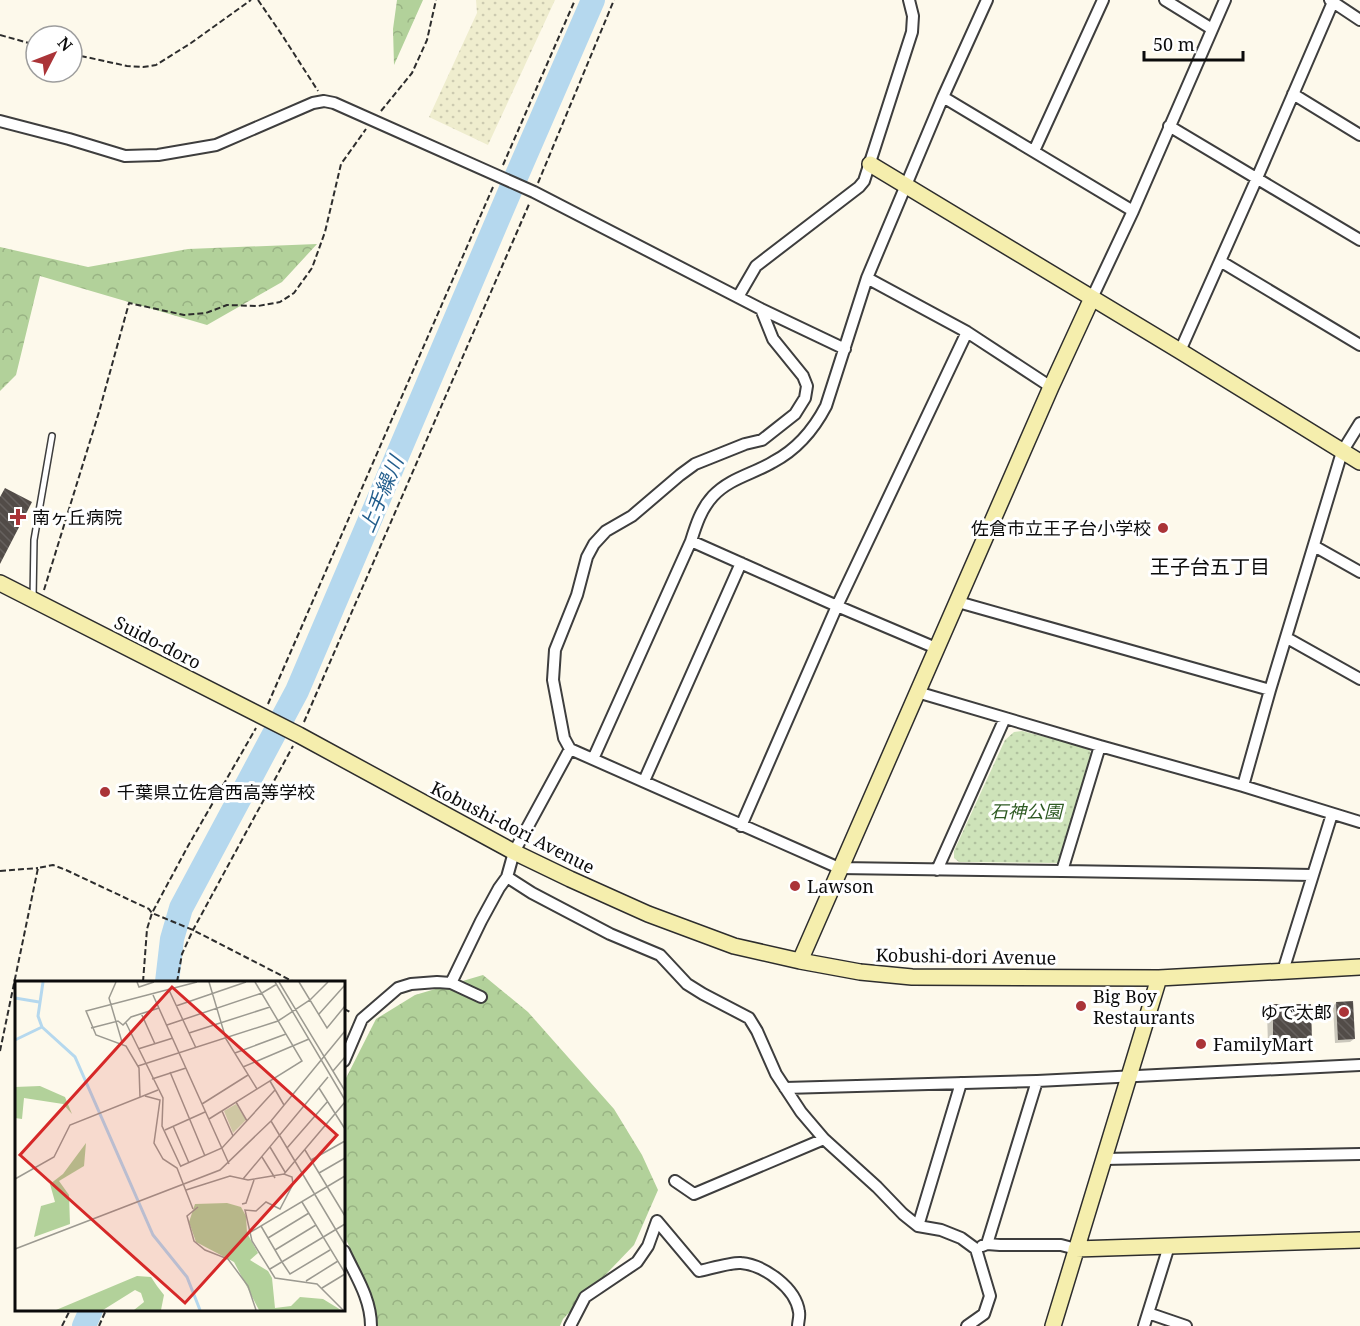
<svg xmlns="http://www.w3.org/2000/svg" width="1360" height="1326" font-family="'Noto Serif','Noto Sans JP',serif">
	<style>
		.farmland { fill: url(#farmland-dots) }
		.forest { fill: url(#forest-crowns) }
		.park { fill: url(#park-dots) }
		.shadow { fill: #0003 }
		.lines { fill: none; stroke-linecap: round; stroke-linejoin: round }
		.river { stroke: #b5d8ee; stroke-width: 24 }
		.building { fill: url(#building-back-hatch) }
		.lane-casing { stroke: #3e3e3e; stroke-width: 8 }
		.street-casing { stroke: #3e3e3e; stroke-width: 14 }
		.secondary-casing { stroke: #2d2d2d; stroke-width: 18 }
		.path { stroke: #2d2d2d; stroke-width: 2; stroke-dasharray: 6 3; stroke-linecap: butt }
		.lane { stroke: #fff; stroke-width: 5 }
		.street { stroke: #fff; stroke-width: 10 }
		.secondary { stroke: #f5eead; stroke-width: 15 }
		.poi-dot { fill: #aa3438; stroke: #fff; stroke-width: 2 }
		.labels { text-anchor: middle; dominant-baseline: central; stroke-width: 6; stroke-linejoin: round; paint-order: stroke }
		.poi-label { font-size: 18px; fill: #0b0b0b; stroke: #fff; text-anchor: start }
		.street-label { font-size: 18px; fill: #0b0b0b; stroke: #fff }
		.park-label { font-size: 18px; font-style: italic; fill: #2e5a23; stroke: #fff }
		.water-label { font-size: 20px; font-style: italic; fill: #235e8d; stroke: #fff }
		.neighbourhood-label { font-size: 20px; fill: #0b0b0b; stroke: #fff }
		.inset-river { fill: none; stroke: #b5d8ee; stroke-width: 3 }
		.inset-road { fill: none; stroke: #9c9a91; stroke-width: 1.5 }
		.view { fill: #d62828; fill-opacity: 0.15; stroke: #d62828; stroke-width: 3 }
		.inset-edge { fill: none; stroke: #0b0b0b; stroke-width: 3 }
	</style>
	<defs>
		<pattern id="farmland-dots" width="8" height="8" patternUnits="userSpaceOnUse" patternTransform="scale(1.5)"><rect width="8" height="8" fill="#efedce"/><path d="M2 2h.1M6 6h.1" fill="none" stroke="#cccab0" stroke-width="1.8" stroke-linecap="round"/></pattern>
		<pattern id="forest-crowns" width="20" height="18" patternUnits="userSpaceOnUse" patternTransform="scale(1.5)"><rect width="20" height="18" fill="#b2d19a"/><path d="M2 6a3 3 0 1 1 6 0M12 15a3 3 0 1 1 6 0" fill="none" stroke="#98b283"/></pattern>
		<pattern id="park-dots" width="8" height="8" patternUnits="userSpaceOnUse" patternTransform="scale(1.5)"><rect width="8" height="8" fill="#cee3b9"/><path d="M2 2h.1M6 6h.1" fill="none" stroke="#b0c19e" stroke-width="1.8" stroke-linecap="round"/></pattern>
		<pattern id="building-back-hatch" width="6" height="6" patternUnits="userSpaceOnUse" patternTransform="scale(1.5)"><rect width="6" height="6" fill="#524c48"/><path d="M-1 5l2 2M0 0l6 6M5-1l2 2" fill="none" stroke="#66615e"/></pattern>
	</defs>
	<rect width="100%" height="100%" fill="#fdf9eb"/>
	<path class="farmland" d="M476 0H555L488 145 429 117 477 13Z"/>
	<path class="forest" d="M397 0H423L394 65 393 29Z
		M317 244 282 282 207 325 40 276 16 375 0 391V247L88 267 188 249Z
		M483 975 528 1012 614 1109 642 1155 658 1190 634 1245 563 1319 560 1326H375L371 1294 344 1235V1082L376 1019 415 995Z"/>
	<path class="park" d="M1022 731 1088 748 1092 755 1063 860 1059 863 959 862 954 858V851L1005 740 1014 732Z"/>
	<path class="shadow" d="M1336 1003 1354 1039 1350 1042 1335 1043 1333 1006Z
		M1273 1006 1310 1041 1304 1046H1268L1267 1011Z"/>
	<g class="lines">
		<path class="river" d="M167 982 172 939 181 908 297 691 510 191 593 0
			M84 1326 91 1310"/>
	</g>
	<path class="building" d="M5 488 32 502 0 564V497Z
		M1353 1001 1355 1039 1338 1040 1336 1002Z
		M1273 1004H1311L1312 1041H1273Z"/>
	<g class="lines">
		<g class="lane-casing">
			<path id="lane" d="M33 599 34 540 52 436"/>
		</g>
		<g class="street-casing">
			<path id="street" d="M1165 0 1212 29
				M1330 0 1360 20
				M1293 94 1360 135
				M943 97 1133 211
				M0 121 69 139 125 156 158 155 216 145 313 103 324 101 334 103 534 192 761 309 845 349
				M1169 126 1360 240
				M1034 151 1103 0
				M1220 261 1360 345
				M867 278 967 332 1051 387
				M738 297 756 266 859 187 864 181 912 32 913 16 909 0
				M1092 298 1133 211 1225 0
				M1180 351 1257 178 1333 2
				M691 541 837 606 936 648
				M1314 546 1360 572
				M958 602 1270 690
				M1287 638 1360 679
				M917 692 1100 746 1243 786 1360 822
				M570 749 839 868 1062 871 1312 875
				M593 759 691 541C696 525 701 509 713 496 730 478 753 474 773 462 796 450 814 429 826 406L867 278 943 97 987 0
				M644 781 741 563
				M1243 786 1270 690 1342 452 1360 423
				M741 826 837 606 967 332
				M937 870 1005 718
				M1062 871 1100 746
				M507 877 532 893 610 934 660 955 687 984 703 994 749 1018 757 1031 776 1074 801 1112 824 1139 877 1187 903 1214 918 1226 941 1230 961 1238 976 1249 990 1296 984 1314 967 1326
				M1283 971 1332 814
				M451 983 481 921 499 888 507 877 514 852 570 749 564 738 553 680 555 650 577 595 587 557 594 544 606 531 632 516 680 475 695 464 745 444 762 440 795 414 805 398 807 386 803 376 773 339 761 309
				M344 1061 362 1019 398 988 411 984 437 982 451 983 481 997
				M785 1088 1037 1081 1360 1065
				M1104 1159 1360 1154
				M675 1181 694 1194 824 1139
				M657 1221 699 1271C709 1269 732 1262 741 1263 764 1265 796 1288 799 1312 800 1316 798 1322 798 1326
				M918 1226 961 1083
				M987 1244 1037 1081
				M982 1246 987 1244 1000 1245H1061L1076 1249
				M344 1251C355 1275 371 1298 371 1326
				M1148 1313 1186 1326
				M570 1326 585 1297 637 1262 648 1246 657 1221
				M1144 1326 1169 1246"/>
		</g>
		<g class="secondary-casing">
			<path id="secondary" d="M870 164 1180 351 1360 462
				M0 583 299 735 514 852 570 879 648 914 734 946 800 961 860 972 912 977 1159 978 1360 967
				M800 961 1051 387 1092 298
				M1076 1249 1360 1240
				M1053 1326 1159 978"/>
		</g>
		<path class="path" d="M258 0 282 35 318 91
			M0 35 36 45
			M72 54 127 66 143 67 156 65 191 43 251 0
			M381 111 412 73 427 40 436 0
			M503 165 575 0
			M538 183 614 0
			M44 590 99 412 129 303 184 315 206 313 227 305 258 306 280 302 294 293 312 268 325 232 341 164 366 129
			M268 704 493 187
			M304 722 530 202
			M0 871 38 868
			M143 982 147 929 152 913 188 846 256 728
			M177 982 182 954 193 930 293 746
			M344 1009 352 1013
			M0 1051 38 868 53 865 66 870 149 909 152 913 193 930 294 982
			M62 1326 70 1310
			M99 1326 106 1310"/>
		<use href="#lane" class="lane"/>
		<use href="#street" class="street"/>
		<use href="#secondary" class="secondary"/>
	</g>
	<g class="poi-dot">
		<path d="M15 508h6v6h6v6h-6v6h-6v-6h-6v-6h6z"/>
		<circle cx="1163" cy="528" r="6"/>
		<circle cx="105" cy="792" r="6"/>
		<circle cx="795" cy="886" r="6"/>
		<circle cx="1081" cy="1006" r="6"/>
		<circle cx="1344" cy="1012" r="6"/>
		<circle cx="1201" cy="1044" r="6"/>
	</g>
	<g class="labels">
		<g class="poi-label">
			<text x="32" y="517">南ヶ丘病院</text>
			<text x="1151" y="528" text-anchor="end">佐倉市立王子台小学校</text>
			<text x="117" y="792">千葉県立佐倉西高等学校</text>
			<text x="807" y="886">Lawson</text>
			<text x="1093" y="996">Big Boy<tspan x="1093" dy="21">Restaurants</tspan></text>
			<text x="1332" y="1012" text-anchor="end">ゆで太郎</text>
			<text x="1213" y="1044">FamilyMart</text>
		</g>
		<g class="street-label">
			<text transform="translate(158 642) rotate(27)">Suido-doro</text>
			<text transform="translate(513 827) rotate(27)">Kobushi-dori Avenue</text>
			<text transform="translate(966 956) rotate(1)">Kobushi-dori Avenue</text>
		</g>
		<g class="park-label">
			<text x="1026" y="811">石神公園</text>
		</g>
		<g class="water-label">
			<text transform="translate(381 494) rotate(-67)">上手繰川</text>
		</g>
		<g class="neighbourhood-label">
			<text x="1210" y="566">王子台五丁目</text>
		</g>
	</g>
	<g transform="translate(15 981)">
		<rect width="330" height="330" fill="#fdf9eb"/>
		<path d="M25 105 50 116 57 133 48 123 9 117 7 138 0 137V106ZM71 162 69 185 44 200 54 214 55 243 19 256 26 225 40 221 35 203 48 193ZM212 222 226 226 231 235 232 252 243 272 235 279 253 290 257 297 260 327 276 325 285 316 308 318 326 329H244L219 281 181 261 174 241 180 223ZM122 295 136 296 142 305 149 314 146 329H119L129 321 126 312 120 309 88 329H41Z" fill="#b2d19a"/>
		<path d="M221 123 231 139 218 152 209 130Z" fill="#cee3b9"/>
		<path class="inset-river" d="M0 17 24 21M27 46 60 76 138 254 172 296 185 329M27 46 23 35 28 1M0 59 27 46"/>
		<path class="inset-road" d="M101 1 94 17 107 61M122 1 124 6 139 1M194 1 211 58 242 108M260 1 330 119M264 1 330 110M284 1 312 47 330 25M154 9 181 67M138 14 214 183M161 25 231 1M126 32 140 63M304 33 330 4M111 42 148 117 147 145 166 186M152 44 247 12 262 3M76 47 103 40 108 44 116 36 144 27M174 52 255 26M123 68 158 57M220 72 271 53M123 85 263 40 295 19 313 1M228 86 294 58M318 90 330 76M155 91 190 175M137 98 171 87M255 100 269 124M304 107 330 148M130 115 145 119 139 162 148 178 162 187 178 228M125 116 124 87 111 65 81 54 71 30 182 1M221 121 232 140M187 123 233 94M207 130 218 155M194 138 287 80 240 1M256 140 330 264M158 145 174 182M150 149 190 131M255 166 270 191M272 167 313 120M290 169 330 235M247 176 260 197M296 179 330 160M166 185 207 167 260 109M304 192 330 177M269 193 330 121M0 198 39 176 55 144 143 109M228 198 313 96M171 209 215 195 233 199 269 193 277 196 278 203 265 228 251 221 241 230 230 229 237 260 260 297 302 303 328 329M287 221 330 292M227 223 231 222 239 199M183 226 172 235 179 260 190 269 213 278 233 305 241 329M246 245 267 281M234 252 330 195M253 257 294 232M0 268 205 189 256 140 330 50M260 269 301 244M267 281 275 293 315 269M255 288 330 243M291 300 323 280M307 307 330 293"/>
		<path class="view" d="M157 6 322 154 170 322 5 174Z"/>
		<rect width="330" height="330" class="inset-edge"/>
	</g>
	<g transform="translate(54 54) rotate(48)"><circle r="28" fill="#ffffff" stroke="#9d9d9d" stroke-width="1.5"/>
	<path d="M0-4.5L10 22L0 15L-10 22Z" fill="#aa3438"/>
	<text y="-9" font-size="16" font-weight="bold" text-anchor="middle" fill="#0b0b0b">N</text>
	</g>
	<path d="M1144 51v9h99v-9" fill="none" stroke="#0b0b0b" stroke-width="3"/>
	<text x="1153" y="51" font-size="18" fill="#0b0b0b" stroke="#ffffff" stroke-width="4.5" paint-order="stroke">50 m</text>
</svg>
